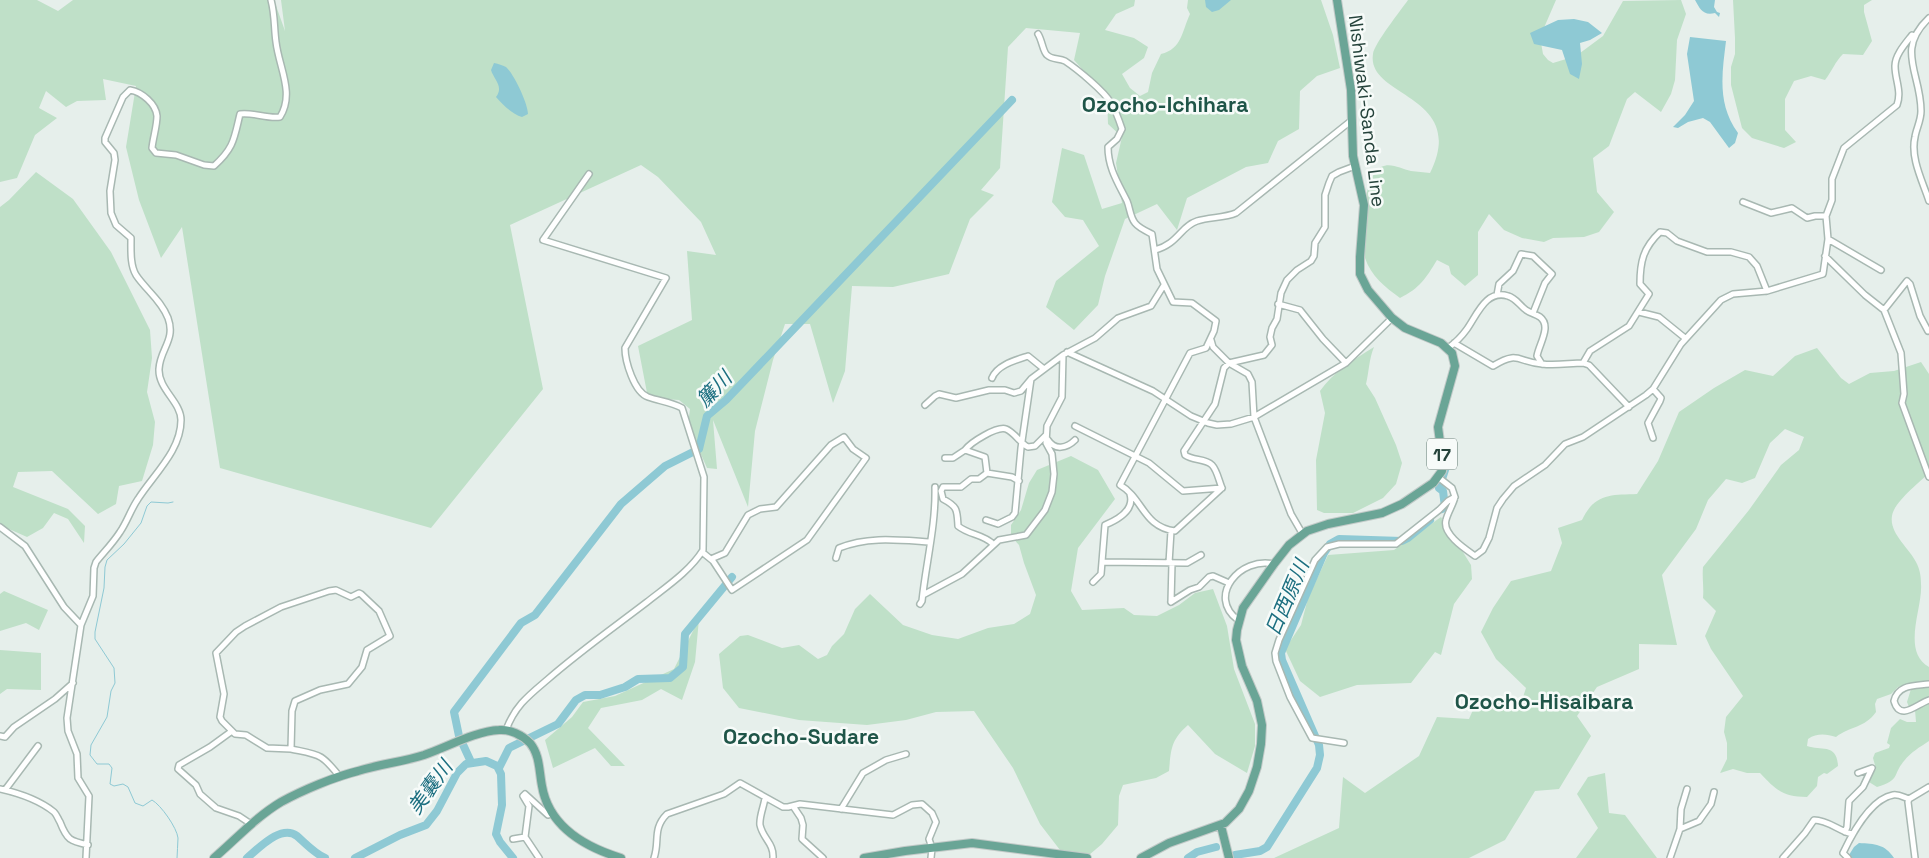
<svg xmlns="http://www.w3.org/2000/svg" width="1929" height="858" font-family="'Space Grotesk','Noto Sans JP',sans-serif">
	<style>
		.green { fill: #bfe0c8 }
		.water { fill: #8ec9d4 }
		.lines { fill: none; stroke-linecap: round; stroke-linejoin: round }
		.stream { stroke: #8ec9d4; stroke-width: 1 }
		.river { stroke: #8ec9d4; stroke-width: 8 }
		.street-casing { stroke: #a8b8b2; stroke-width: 8 }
		.primary-casing { stroke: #c2cac8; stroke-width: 10 }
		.street { stroke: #fff; stroke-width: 5 }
		.primary { stroke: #6aa596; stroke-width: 8 }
		.labels { text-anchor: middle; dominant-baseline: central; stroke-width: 5; stroke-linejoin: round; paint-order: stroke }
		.shield { fill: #f7fbf9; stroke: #637a73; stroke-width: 1 }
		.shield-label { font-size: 18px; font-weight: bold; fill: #24423a }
		.street-label { font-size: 19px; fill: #24423a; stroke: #f7fbf9 }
		.water-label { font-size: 20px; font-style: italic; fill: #1c6f80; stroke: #f7fbf9 }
		.quarter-label { font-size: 21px; font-weight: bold; fill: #1f5548; stroke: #f7fbf9 }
	</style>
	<rect width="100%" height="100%" fill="#e6efeb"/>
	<path class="green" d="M0 0H37L58 11 73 0H274L285 31 281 0H1135L1134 6 1116 14 1105 30 1134 38 1148 47 1144 58 1122 74 1130 88 1140 96 1148 92 1152 73 1161 54C1182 49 1182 31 1190 14L1187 8 1188 0H1321L1333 35 1340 68 1317 76 1300 91 1299 129 1278 141 1268 163 1246 167 1187 198 1177 230 1157 204 1125 219 1105 276 1098 305 1074 330 1046 307 1056 281 1099 246 1083 220 1065 217 1052 202 1062 148 1084 155 1102 209 1122 203 1116 163 1122 137 1108 124 1107 97 1074 60 1080 33 1026 28 1008 47 1000 168 981 190 994 195 970 219 949 274 893 287 852 286 845 371 833 403 810 324H785L773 360 755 431 748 507 713 420 717 469 707 468 688 425 690 409 679 400 648 398 638 346 692 320 687 251 716 255 701 222 658 177 641 165 510 225 543 389 431 528 220 468 182 227 161 258 139 200 126 147 136 86 103 79 106 100 77 101 66 107 46 91 39 108 57 118 35 135 17 178 0 182Z
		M1408 0H1556L1540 37 1543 54 1548 60 1553 63 1576 56 1603 36 1623 1 1681 0 1686 14 1677 40 1675 80 1671 94 1661 112 1635 92 1627 99 1609 146 1593 158 1597 192 1614 212 1599 232 1584 237 1553 238 1544 242 1522 238 1504 230 1489 214 1478 232V275L1465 286 1451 274 1449 266 1437 260C1426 278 1420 288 1400 298 1385 287 1371 276 1365 258 1359 241 1363 175 1381 167 1391 162 1401 169 1411 171 1417 172 1424 172 1430 173 1469 94 1366 98 1373 54 1374 44 1401 10 1408 0Z
		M1733 0H1872L1864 5V12L1872 41 1863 55 1843 54C1835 62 1832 71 1825 80L1811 76 1794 81 1785 99V130L1796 142 1784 148 1752 138 1742 128 1731 85V67L1735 54V38Z
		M36 172 73 199 111 252 150 330 152 358 147 392 155 422 153 445 142 481 119 486 116 504 98 514 52 471 18 472 13 487 68 509 85 526 84 543 68 519 54 513 43 528 27 537 0 525V207L9 200Z
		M1374 347C1369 359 1369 371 1366 384L1375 398 1396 445 1402 463 1396 484 1383 498 1353 513H1324L1317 510 1316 460 1325 413 1320 391C1333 372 1355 359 1374 347Z
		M1817 348 1841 378 1849 384 1870 373 1894 371 1921 362 1929 374V473C1919 483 1894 502 1892 516 1889 533 1909 548 1916 562 1920 569 1921 577 1921 584 1923 608 1901 651 1929 667V741C1920 747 1911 752 1904 761 1892 775 1901 780 1877 787L1869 782 1872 774 1876 769 1873 758 1875 753 1889 748 1890 745 1887 743 1891 728 1900 719 1907 722H1916L1915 710 1909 707 1907 702 1911 689 1908 684 1898 687 1891 694 1877 699 1875 704 1876 712C1865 728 1850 726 1836 737 1826 734 1817 733 1808 739L1807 746C1821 751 1837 743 1838 766L1827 774 1824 773 1818 777 1817 786 1807 797C1783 797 1776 790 1760 773H1747L1733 769 1720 773 1727 759V743L1724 732 1726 717 1743 696 1711 649 1705 636 1716 611 1703 598C1704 587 1702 578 1703 567L1749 510 1781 465 1799 450 1804 437 1785 429 1770 443 1755 478 1742 483 1726 479 1708 500 1696 529 1662 575 1677 645 1639 644V669L1597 687 1577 716 1591 736 1559 789 1535 791 1505 840 1469 858H1274L1339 828 1343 777 1365 793 1419 756 1437 717 1469 719 1476 703H1521L1526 688 1496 659 1481 632 1493 608 1511 581 1551 571 1562 543 1558 528 1582 520C1595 493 1611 495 1637 494L1658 461 1679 412 1714 388 1745 370 1773 376 1795 356Z
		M1071 456 1098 470 1115 499 1078 548 1071 591 1082 610 1124 608 1134 615 1157 616 1179 605 1195 593 1213 589 1227 626 1234 669 1255 724V746L1247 773 1215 754 1188 725C1171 740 1171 749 1169 771L1156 778 1123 785 1119 796 1118 825 1102 844 1089 855 1060 850 1040 824 1013 768 974 711 936 712 906 720 867 725 799 720 739 708 723 688 719 654 740 636 748 635 782 648 799 645 818 659 827 655 832 646 844 634 855 609 870 594 903 625 932 635 958 639 988 628 1014 624 1030 614 1036 595 1024 563 1019 545 1011 536V525L1021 510 1029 483 1037 470Z
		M1441 517 1471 565 1472 579 1454 604 1441 655 1435 652 1411 683 1357 685 1320 697 1300 681 1285 649 1301 625 1308 598 1328 555 1394 550Z
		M4 591 48 610 39 630 26 623 0 631V594Z
		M699 619 695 662 682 700 661 689 642 700 601 708 588 728 625 766H611L595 748 553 768 545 740 572 717 583 702 615 696 674 669Z
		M0 650 41 653V690L7 689 0 694Z
		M1605 773 1609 813 1625 815 1657 858H1576L1598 828 1577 794 1588 777Z"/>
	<path class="water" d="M1205 0H1231L1219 10 1212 12 1206 7Z
		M1695 0H1715L1714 7 1717 12 1720 13 1719 17 1715 13C1703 16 1700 9 1695 0Z
		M1574 19 1588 22 1602 33 1590 40 1580 43 1582 64 1579 79 1570 74 1562 50 1534 44 1530 33 1558 20Z
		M1690 37 1726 41C1722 74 1717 104 1738 133L1735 143 1729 148 1710 122 1703 118 1688 122 1678 128 1673 127 1685 115 1694 101 1687 54Z
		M494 63C499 64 502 65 506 67 514 74 528 104 528 114L522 117C512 114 503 105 496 97 504 86 494 80 491 70Z
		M1859 843C1875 844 1885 844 1894 858H1852L1849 855 1854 847Z"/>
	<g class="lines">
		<path class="stream" d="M173 502 168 503 151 502 147 506 141 523 124 544 107 560 105 567 104 588 95 632V639L114 668 115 683 111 691 107 717 91 745 90 755 97 764H109L112 768 110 784 114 786 123 784 128 787 135 803 143 806 152 800C161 805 177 828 178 838 178 845 177 852 177 858"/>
		<path class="river" d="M1442 509 1445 507 1443 491 1439 488 1447 464
			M471 762 459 736 454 712 521 623 535 615 621 504 665 466 699 449 707 416 726 400 1012 100
			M499 768 509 748 558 724 576 700 585 695H600L625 687 638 679 670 678 683 667 685 634 732 577
			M1235 855 1260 851 1267 847 1317 768 1320 755 1319 745 1282 660 1281 653 1324 553 1330 544 1339 539 1402 541 1408 538 1430 520
			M247 858C259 848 281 824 297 836 306 844 314 853 325 858
			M355 858 400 835 426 825 437 811 457 773 466 764 486 761 497 766 501 774 502 805 496 834 500 842 513 858
			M1188 858 1197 852 1216 847"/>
		<g class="street-casing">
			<path id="street" d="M1929 18C1895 50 1921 73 1921 111 1921 121 1916 129 1915 137 1910 158 1923 182 1929 201
				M1038 34C1042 40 1043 52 1047 55 1052 60 1059 58 1065 61 1077 69 1104 91 1111 103 1116 111 1119 120 1122 129L1117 139 1108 147C1108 168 1118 183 1127 201 1130 208 1130 217 1135 223 1139 228 1146 231 1152 234L1157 269 1173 302 1192 303 1216 321 1214 331 1206 348 1190 353 1120 485C1143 498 1143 527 1175 531L1222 488
				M1743 202 1771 213 1792 208 1807 218 1815 216H1826
				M1828 239 1881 270
				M1155 250C1178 244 1181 226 1197 221 1210 217 1224 218 1236 213L1352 120
				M1825 256 1865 295 1884 310 1901 353 1904 394 1902 403 1929 477
				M1497 295 1499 284 1513 271 1521 254 1533 256 1552 274 1545 283 1533 313
				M1278 304 1300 310 1323 339 1346 363
				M1884 310 1907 281 1910 284 1920 316 1928 331
				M1639 312 1659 317 1685 338
				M1211 340 1213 347 1229 363 1248 374 1252 382 1254 417 1291 514 1302 533
				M1454 343 1493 366C1519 350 1517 362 1542 364 1556 366 1570 363 1583 363L1589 365 1629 407
				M1448 348C1455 343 1462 336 1467 329 1477 315 1486 289 1508 296 1516 298 1520 306 1526 310 1530 313 1535 314 1540 317 1552 326 1539 344 1537 356L1542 364
				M1067 352 1153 391 1191 416 1208 423 1217 425 1231 424 1254 417 1346 363 1392 318
				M1583 363 1590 351 1629 326 1649 294 1640 284C1640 262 1643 248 1660 232L1667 233 1677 241 1707 252H1731L1749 257 1757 266 1767 291
				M992 378C997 365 1016 360 1028 356L1044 369
				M1653 389 1661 398 1660 401 1648 423 1653 438
				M925 405 935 396 939 394 956 398 989 390H1005L1014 393 1021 391 1031 379
				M1075 426 1149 463 1183 491 1222 488
				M1048 440C1055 451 1067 448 1075 440
				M945 458H953L965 450
				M987 473 979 479H971L961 487H943L941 491 943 499C958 507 957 510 958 526 969 535 983 534 993 544
				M1438 477 1452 488 1455 497C1453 505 1448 512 1446 520 1442 534 1465 549 1475 556L1483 550 1489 538 1497 508 1503 499 1514 486 1545 465 1565 444 1583 437 1646 395 1653 389 1681 344 1721 300 1733 294 1767 291 1823 274 1828 239 1826 216 1832 200V179L1844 148 1897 105C1902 91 1895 80 1895 66 1895 55 1905 44 1912 35L1914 36
				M1019 481 1012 477 987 473 985 457 965 450C971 442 997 426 1006 429 1014 432 1020 443 1028 447L1035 446 1046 435
				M1222 488C1219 481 1217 470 1212 465 1205 458 1193 461 1185 455L1184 451 1215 404 1224 368 1229 363 1264 355 1272 345 1270 337 1272 328 1277 319 1281 293 1287 280 1297 270 1311 261 1314 256 1315 243 1325 227V195L1329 183 1332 176 1339 172 1355 166
				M986 520 998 524 1012 517 1015 513 1021 448 1031 379 1063 355
				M0 527 25 546 64 607 81 625
				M702 552 713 561 732 590 807 540 866 458 853 449 844 437 831 445 776 507 760 509 748 515 725 553 711 559
				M836 558 839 548C868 536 899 540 929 542
				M1102 562 1187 563 1201 555
				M1169 563 1171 531
				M1093 582 1101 574 1105 525C1117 520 1135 510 1130 494
				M336 590 351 597 359 593 361 594 379 611 390 636 367 650 362 667 348 684 320 690 295 701 292 711 291 749 267 748 246 735 235 734 222 721 220 717 224 694 216 653 236 632 245 626 281 607 329 591Z
				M923 595 962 574 999 540 1026 535 1045 510 1052 492 1054 474 1052 454 1046 443 1047 426 1062 397 1063 355 1095 338 1118 318 1151 306 1164 285
				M1171 602 1190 590 1199 587 1209 577 1213 576 1229 583
				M1171 602 1172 563
				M920 604 922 601C926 563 936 525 935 487
				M1238 620C1206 596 1241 556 1274 564
				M1929 684C1915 686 1898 684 1894 701 1900 722 1917 704 1929 700
				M506 730C515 706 528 696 547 680 579 652 613 628 647 602 666 587 690 571 703 550L704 477 682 408C671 402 659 401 648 397 634 392 625 361 625 348L666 278 543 240 589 174
				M232 731 210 747 179 765 178 769 196 785 200 794 216 808 239 816 251 824
				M0 736 5 737 14 727 55 699 73 683
				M1344 743 1312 738 1290 697 1276 661 1275 653 1279 640 1315 560 1327 547 1339 544H1396L1439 510 1448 501 1455 497
				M291 749C320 755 321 753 340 777
				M0 789C18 793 39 800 54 812 57 815 58 819 60 822 67 840 70 841 88 845
				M5 790 38 746
				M765 798C764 806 759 817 760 825 763 839 774 843 773 858
				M793 806 801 818 803 825 802 839 823 858
				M841 809 863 773 886 760 906 754
				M1680 829 1699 821 1711 804 1714 792
				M1845 832 1847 827 1849 801 1863 787 1872 768 1858 773
				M513 839 525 837
				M86 858 89 796 78 778 77 754 68 731 67 718 81 625 93 596 94 568 96 562C104 552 113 543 120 532 127 522 131 509 138 499 153 475 181 451 181 420 181 402 158 389 159 369 160 349 176 340 168 318 161 300 146 290 136 275 130 265 131 250 131 238L116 225 111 213 110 191 115 160 114 153 105 142V138L123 97 130 90C142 92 156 104 157 116 157 126 153 138 152 148L156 153 176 155 204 165 214 166C234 148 234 139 240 114 253 112 267 119 280 117 295 93 279 68 276 42 274 28 275 15 271 0
				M539 858 525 837 529 806 523 796 525 794 548 815 553 813
				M654 858C660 841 652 829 667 814L724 794 740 783 783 807H788L800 804 893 815 912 805 922 804 932 813 936 822 929 839 932 848 931 858
				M1670 858 1680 829 1681 809 1687 789
				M1783 858 1805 833 1814 820C1828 820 1839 831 1852 834
				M1848 858 1843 853C1852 834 1871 799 1893 795 1899 794 1903 797 1909 799
				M1915 858 1908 802 1909 799 1929 787"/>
		</g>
		<g class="primary-casing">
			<path id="primary" d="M1221 826 1229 858
				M214 858C236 839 256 817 281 802 303 790 334 777 358 771 380 764 402 762 424 755 447 747 476 731 499 730 510 729 522 735 530 743 540 755 539 771 542 786 549 827 585 847 621 858
				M864 858 905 851 972 843 1087 858
				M1141 858 1169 843 1225 823 1239 809 1249 791 1257 767 1261 744 1262 725 1257 701 1242 666 1236 640 1237 630 1243 608 1274 564 1289 545 1307 531 1328 524 1382 513 1402 504 1433 483 1442 471 1443 464 1438 427 1455 366 1452 353 1441 343 1405 328 1392 318 1368 290 1360 274V257L1364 205 1353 156 1351 90 1337 0"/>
		</g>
		<use href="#street" class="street"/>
		<use href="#primary" class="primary"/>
	</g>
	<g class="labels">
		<rect class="shield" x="1427" y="438.5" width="30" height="31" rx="4"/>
		<g class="shield-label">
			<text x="1442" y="454">17</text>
		</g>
		<g class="street-label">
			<text transform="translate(1367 111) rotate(83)">Nishiwaki-Sanda Line</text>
		</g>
		<g class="water-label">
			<text transform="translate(714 389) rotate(-46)">簾川</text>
			<text transform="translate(1287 598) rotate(-67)">日西原川</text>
			<text transform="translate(430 787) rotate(-54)">美嚢川</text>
		</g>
		<g class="quarter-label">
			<text x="1165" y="104">Ozocho-Ichihara</text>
			<text x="1544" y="701">Ozocho-Hisaibara</text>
			<text x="801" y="736">Ozocho-Sudare</text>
		</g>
	</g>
</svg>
